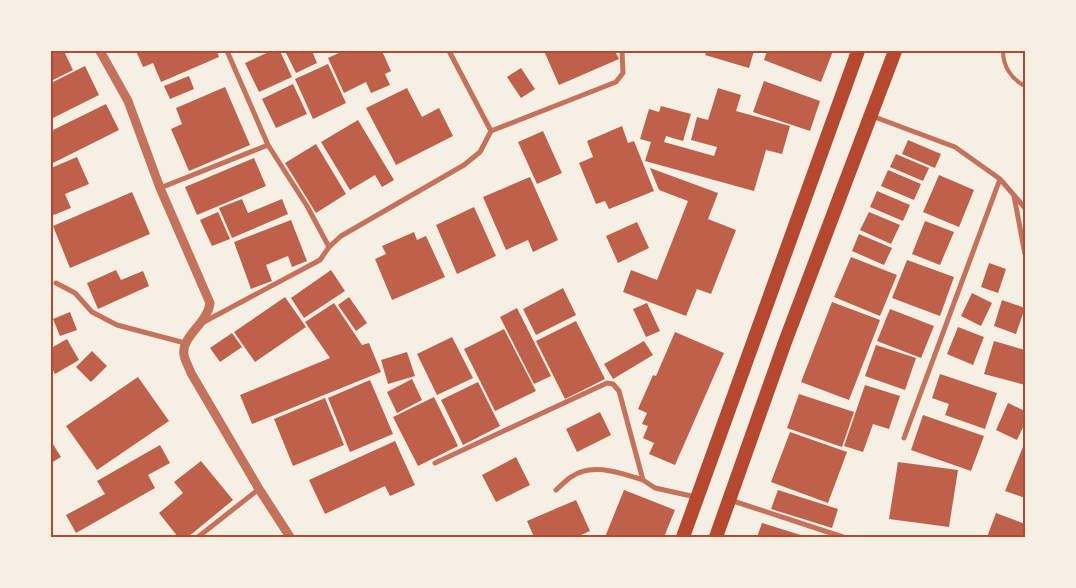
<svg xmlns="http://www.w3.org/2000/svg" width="1076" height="588" font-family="'Zilla Slab',serif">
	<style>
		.building { fill: #bf614a }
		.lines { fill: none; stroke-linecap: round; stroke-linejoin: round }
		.service { stroke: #c5725c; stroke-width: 4 }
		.minor { stroke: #c5725c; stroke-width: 5 }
		.tertiary { stroke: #c5725c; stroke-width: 9 }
		.trunk { stroke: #b5482f; stroke-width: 14 }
		.neatline { fill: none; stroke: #b5482f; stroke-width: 2 }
	</style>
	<rect width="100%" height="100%" fill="#f6efe4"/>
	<path class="building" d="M51 51H64L73 70 51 81Z
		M136 51H217L219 57 161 82 153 63 143 67Z
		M271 51H280L292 77 259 92 245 63Z
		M285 51H312L317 63 296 73Z
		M343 51H382L391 71 385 74 390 85 371 93 366 82 344 93 328 58Z
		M544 51H615L619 59 559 85Z
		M707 51H754L749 68 705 55Z
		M767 51H833L821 82 764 60Z
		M328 64 346 103 313 119 295 79Z
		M85 66 99 95 51 119V83Z
		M521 68 535 89 521 98 507 77Z
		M189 76 194 89 170 99 164 86Z
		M764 81 820 101 810 131 753 112Z
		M293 84 307 114 276 128 262 99Z
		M225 87 250 145 189 171 171 129 182 124 176 108Z
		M407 88 422 117 439 108 453 136 396 165 366 108Z
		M718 88 741 95 736 111 790 126 782 154 766 150 754 191 645 161 651 142 640 139 649 109 659 112 661 106 691 114 683 141 666 136 664 142 714 156 717 147 691 140 697 117 708 120Z
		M106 104 119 130 51 164V131Z
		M358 120 394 180 382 187 375 175 350 190 321 142Z
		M622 126 628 143 634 141 654 191 609 209 605 201 596 204 579 163 593 157 587 141Z
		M543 131 562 173 537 184 518 142Z
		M908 140 941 154 935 168 902 154Z
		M316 144 346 194 316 213 285 163Z
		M896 154 929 168 923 181 890 167Z
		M77 157 89 184 65 194 71 208 51 216V168Z
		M254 158 266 186 197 215 185 187Z
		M650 168 718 193 708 219 736 230 711 294 697 289 686 316 623 292 631 270 657 280 688 201 659 190Z
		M888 170 921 184 914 200 881 186Z
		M939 175 974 190 959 227 923 212Z
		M530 177 558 240 533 252 528 240 506 250 483 197Z
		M877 191 910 205 903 221 870 207Z
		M132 192 150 234 70 268 53 226Z
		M242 199 248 213 282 199 288 214 232 238 219 208Z
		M474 207 496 256 457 274 436 225Z
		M218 212 230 239 212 246 200 220Z
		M869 212 900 225 891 244 860 230Z
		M291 220 307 261 292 267 288 256 266 265 272 281 251 289 234 242Z
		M925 221 954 232 940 265 912 254Z
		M637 222 649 248 618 263 606 236Z
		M414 232 417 240 426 236 445 277 392 300 375 259 386 254 382 246Z
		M859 234 892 248 884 265 852 251Z
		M851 257 897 275 880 316 834 297Z
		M907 260 954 277 940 316 892 298Z
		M989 263 1006 269 998 293 981 287Z
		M116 270 121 280 143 271 149 286 98 309 87 283Z
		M331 270 345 291 304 318 291 298Z
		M563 288 576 315 536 335 523 309Z
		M972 293 992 303 981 326 961 316Z
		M285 297 306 327 255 362 234 332Z
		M349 297 367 323 356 331 338 305Z
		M1002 300 1025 308 1016 334 994 326Z
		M832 302 880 320 849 400 801 382Z
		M334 303 362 345 369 343 381 372 252 424 240 395 330 358 305 322Z
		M647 303 660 331 646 337 633 309Z
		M517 308 551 376 534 384 500 317Z
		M890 309 934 326 921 358 877 341Z
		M70 312 77 330 60 336 53 319Z
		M576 321 605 379 565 399 536 341Z
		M958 327 984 337 973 365 947 354Z
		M504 329 536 391 495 411 464 349Z
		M675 332 724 353 675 465 649 454 654 443 643 438 648 426 642 424 647 413 638 409 653 375 656 376Z
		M232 333 242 347 220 362 210 348Z
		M452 337 473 378 437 395 417 354Z
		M67 339 79 360 55 374 51 367V348Z
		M644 341 653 355 613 379 604 364Z
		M994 341 1025 350V385L984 374Z
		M876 345 916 358 905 390 865 376Z
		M92 351 107 366 91 382 76 367Z
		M407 352 415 376 388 384 381 360Z
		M940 374 997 393 985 429 945 415 949 404 932 398Z
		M138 377 169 421 97 470 66 426Z
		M412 379 422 400 397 413 387 392Z
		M370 380 393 434 350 452 328 398Z
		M478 382 500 426 463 445 441 400Z
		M865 385 900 396 889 429 873 424 863 452 844 446Z
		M799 394 854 412 842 447 787 428Z
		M434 397 458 446 418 466 393 417Z
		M325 398 344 445 293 466 274 419Z
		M1008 403 1025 411V423L1017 440 996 430Z
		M600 412 611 435 577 452 566 429Z
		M923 415 984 436 971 471 911 450Z
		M790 432 847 452 828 503 771 482Z
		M51 441 61 457 51 463Z
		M395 441 415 485 390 496 385 486 325 514 309 480Z
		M1025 442V498L1005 491Z
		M160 445 170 463 148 475 155 488 76 533 66 515 105 494 97 481Z
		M516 457 530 485 496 502 482 475Z
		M201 461 233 500 188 537H178L159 513 183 493 174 482Z
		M898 462 958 470 949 527 889 519Z
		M624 490 675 510 664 537H605Z
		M778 490 838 509 832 528 771 509Z
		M576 500 590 531 577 537H534L527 521Z
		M996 513 1025 524V537H987Z
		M762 523 804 536V537H757Z"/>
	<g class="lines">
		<path class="service" d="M1003 51C1003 66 1011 79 1025 86"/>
		<path class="minor" d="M449 51 491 131
			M872 116 955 147 1000 179 1025 208
			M268 145 307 206 329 247
			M160 188 268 145 227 51
			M1014 196 1025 254
			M56 283 75 293 92 312 117 325 185 343
			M202 323 320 260 329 247 341 236 464 165 480 152 491 131 616 82 623 73 622 51
			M904 438 1000 179
			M435 463 607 383 613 384 619 391 643 480 655 488 696 497
			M556 490C561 486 566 480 571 477 592 462 620 473 643 480
			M730 500 843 537
			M198 537 259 489"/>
		<path class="tertiary" d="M100 51 128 101 160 188 210 303C208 323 181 336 184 355 185 361 189 367 191 373L259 489 290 537"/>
		<path class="trunk" d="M683 537 858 51
			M716 537 785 342 895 51"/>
	</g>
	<rect width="1076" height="588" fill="none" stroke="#f6efe4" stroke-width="105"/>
	<rect x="52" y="52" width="972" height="484" class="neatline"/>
</svg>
